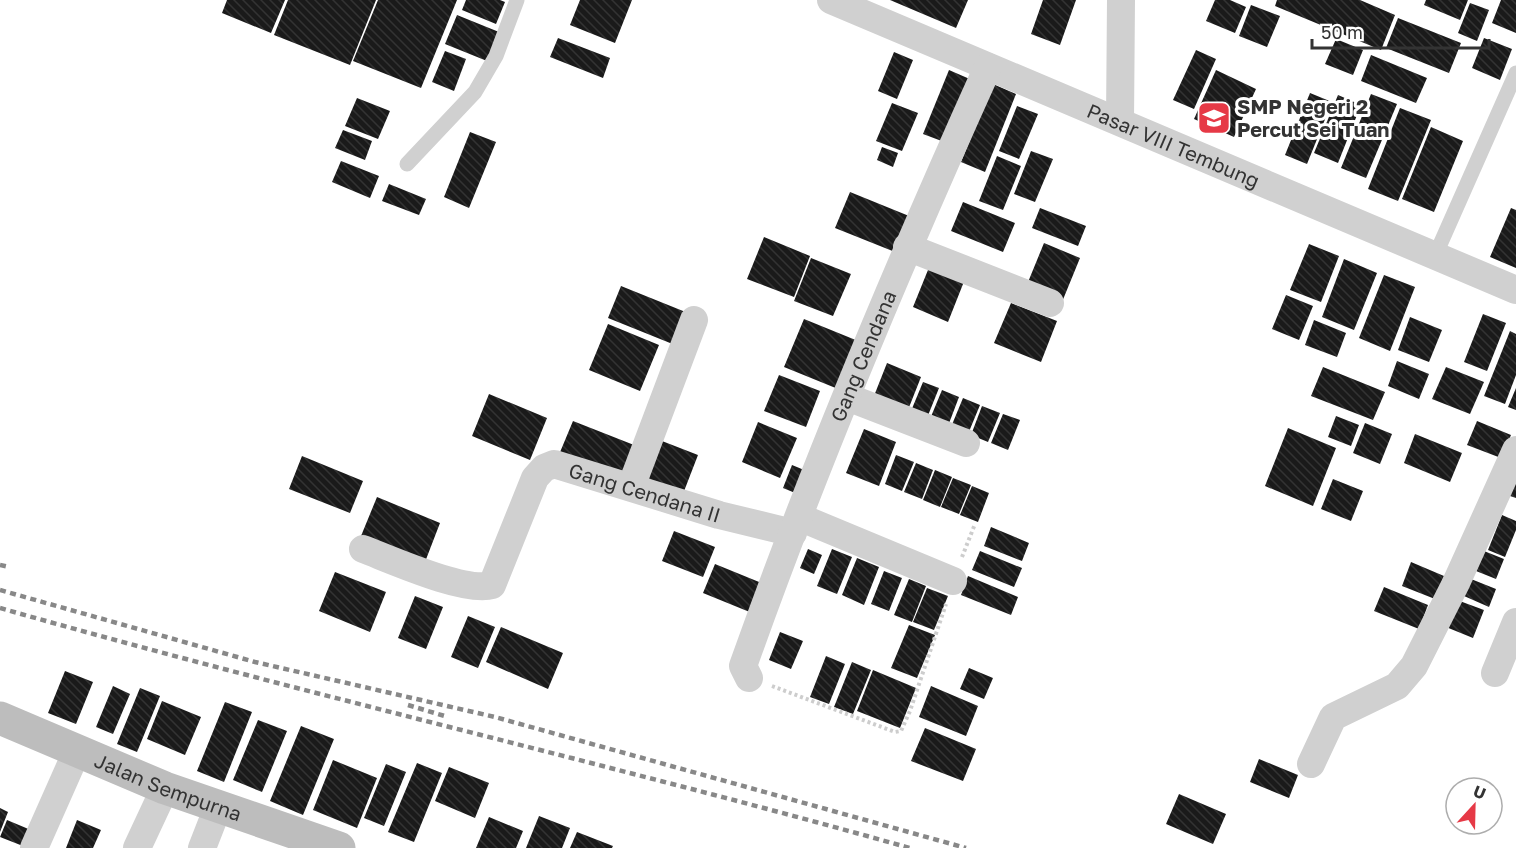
<svg xmlns="http://www.w3.org/2000/svg" width="1516" height="848" font-family="'Golos Text',sans-serif">
	<style>
		.building { fill: url(#building-back-hatch) }
		.lines { fill: none; stroke-linecap: round; stroke-linejoin: round }
		.path { stroke: #cdcdcd; stroke-width: 4; stroke-dasharray: 3 3; stroke-linecap: butt }
		.lane { stroke: #d0d0d0; stroke-width: 15 }
		.street { stroke: #d0d0d0; stroke-width: 28 }
		.secondary { stroke: #bdbdbd; stroke-width: 33 }
		.rail { stroke: #888; stroke-width: 4.5; stroke-dasharray: 6 4.5; stroke-linecap: butt }
		.labels { text-anchor: middle; dominant-baseline: central; stroke-width: 6; stroke-linejoin: round; paint-order: stroke }
		.poi-label { font-size: 20px; font-weight: bold; fill: #333; stroke: #fff; text-anchor: start }
		.street-label { font-size: 20px; fill: #333; stroke: #fff }
	</style>
	<defs>
		<pattern id="building-back-hatch" width="6" height="6" patternUnits="userSpaceOnUse" patternTransform="scale(1.5)"><rect width="6" height="6" fill="#1a1a1a"/><path d="M-1 5l2 2M0 0l6 6M5-1l2 2" fill="none" stroke="#333"/></pattern>
	</defs>
	<rect width="100%" height="100%" fill="#fff"/>
	<path class="building" d="M227 0H285L271 33 222 13Z
		M288 0H376L350 65 274 35Z
		M378 0H457L421 88 353 61Z
		M466 0H500L505 2 496 24 462 10Z
		M580 0H632L615 43 570 25Z
		M890 0H968L956 28Z
		M1043 0H1076L1060 45 1031 34Z
		M1215 0H1230L1246 7 1235 33 1206 21Z
		M1277 0H1360L1395 15 1381 50 1275 6Z
		M1426 0H1468L1460 20 1424 5Z
		M1501 0H1516V33L1492 23Z
		M1470 3 1489 10 1477 41 1458 33Z
		M1251 5 1280 16 1267 47 1239 36Z
		M457 15 499 32 487 61 445 44Z
		M1398 18 1461 43 1449 73 1386 48Z
		M558 38 610 58 603 78 550 57Z
		M1484 38 1512 49 1500 80 1472 68Z
		M1336 39 1363 50 1353 75 1325 64Z
		M1196 50 1216 59 1194 109 1173 100Z
		M445 51 466 59 454 91 432 82Z
		M894 52 913 60 897 99 878 91Z
		M1371 55 1427 78 1416 103 1361 81Z
		M949 70 972 80 947 143 923 134Z
		M1216 70 1256 89 1234 137 1194 119Z
		M993 84 1016 94 985 172 961 162Z
		M1310 93 1332 102 1307 164 1285 155Z
		M1371 94 1397 104 1366 178 1341 168Z
		M1338 95 1361 105 1338 163 1314 153Z
		M357 98 390 111 378 139 345 126Z
		M892 103 918 113 902 151 876 141Z
		M1017 106 1038 114 1019 159 999 151Z
		M1400 108 1431 120 1398 201 1368 189Z
		M1431 127 1463 141 1434 212 1402 199Z
		M343 130 372 141 365 160 335 148Z
		M470 132 496 142 469 208 444 197Z
		M882 147 898 153 893 167 877 160Z
		M1031 151 1053 159 1035 202 1014 194Z
		M997 156 1021 166 1003 210 979 201Z
		M341 161 379 176 370 198 332 182Z
		M389 184 426 199 419 215 382 201Z
		M850 192 914 218 900 254 835 228Z
		M963 202 1015 223 1003 252 951 231Z
		M1040 208 1086 226 1078 246 1032 228Z
		M1511 208 1516 210V268L1490 257Z
		M764 237 810 256 794 297 747 279Z
		M1044 243 1080 258 1062 302 1026 287Z
		M1309 244 1339 256 1321 302 1290 290Z
		M811 258 851 274 833 316 794 301Z
		M1344 259 1377 273 1354 330 1322 317Z
		M930 265 965 279 948 322 913 307Z
		M1384 275 1415 287 1390 351 1359 338Z
		M621 286 688 313 675 345 608 318Z
		M1286 295 1313 306 1299 340 1272 329Z
		M1011 303 1057 321 1041 362 994 343Z
		M1483 314 1506 323 1487 371 1464 362Z
		M1410 317 1442 330 1429 362 1398 350Z
		M804 319 863 343 843 391 784 367Z
		M1314 320 1346 333 1337 357 1305 345Z
		M608 324 659 345 640 391 589 370Z
		M1510 331 1516 334V375L1505 404 1484 396Z
		M1397 361 1429 374 1419 399 1388 386Z
		M887 363 921 377 906 415 872 401Z
		M1323 367 1385 392 1373 420 1311 396Z
		M1446 367 1484 382 1470 414 1432 399Z
		M779 375 820 391 806 427 764 411Z
		M923 382 939 388 927 418 911 411Z
		M1516 388V410L1508 407Z
		M942 390 959 397 948 426 930 419Z
		M489 394 547 418 530 460 472 436Z
		M963 398 980 405 968 434 951 427Z
		M982 406 1000 413 988 442 971 435Z
		M1003 414 1020 420 1008 450 991 443Z
		M1336 416 1359 425 1351 446 1328 437Z
		M573 421 634 445 619 481 558 457Z
		M1477 421 1511 435 1501 458 1467 445Z
		M758 422 797 438 780 478 742 462Z
		M1365 423 1392 434 1380 464 1353 453Z
		M1288 428 1336 448 1313 506 1265 486Z
		M864 429 896 442 879 486 846 473Z
		M1415 434 1462 453 1450 482 1404 463Z
		M662 441 698 455 681 499 644 484Z
		M896 455 914 462 902 491 885 484Z
		M302 456 363 481 350 513 289 489Z
		M916 463 933 470 922 499 904 492Z
		M792 465 814 474 805 497 783 488Z
		M935 470 952 477 940 507 923 500Z
		M1516 476V498L1507 495Z
		M953 478 971 485 959 514 941 507Z
		M1333 479 1363 491 1351 521 1321 509Z
		M972 486 989 493 978 522 960 515Z
		M377 497 440 523 425 562 361 536Z
		M1502 515 1516 521V530L1505 557 1488 550Z
		M991 527 1029 543 1022 561 984 546Z
		M674 531 715 547 703 577 662 561Z
		M808 549 822 555 814 574 800 568Z
		M832 549 852 557 837 594 817 586Z
		M980 551 1022 568 1014 587 972 570Z
		M1484 551 1504 559 1496 579 1476 571Z
		M857 558 879 567 864 605 842 595Z
		M1411 562 1444 576 1435 599 1402 586Z
		M715 564 769 586 757 615 703 593Z
		M884 571 902 578 889 611 871 604Z
		M335 572 386 592 370 632 319 611Z
		M968 576 1018 597 1011 615 961 595Z
		M909 579 926 586 912 622 894 615Z
		M1471 579 1496 589 1489 607 1464 596Z
		M1384 587 1428 605 1419 629 1374 611Z
		M927 588 948 596 934 630 913 622Z
		M415 596 443 607 426 649 398 638Z
		M1457 600 1484 610 1473 638 1446 627Z
		M468 616 495 627 478 668 451 657Z
		M909 625 935 635 917 678 891 668Z
		M501 627 563 653 548 689 486 662Z
		M780 632 803 641 791 669 769 660Z
		M826 656 845 664 829 704 810 697Z
		M852 662 871 670 853 714 834 707Z
		M969 668 993 678 984 699 960 689Z
		M873 670 916 688 900 728 857 711Z
		M65 671 93 682 76 724 48 713Z
		M113 686 130 694 113 734 96 727Z
		M931 686 978 706 966 736 919 717Z
		M140 688 160 696 137 752 117 744Z
		M162 701 201 717 185 755 147 739Z
		M225 702 252 712 224 782 197 771Z
		M258 720 287 731 262 792 233 780Z
		M301 726 334 739 303 815 270 801Z
		M925 728 976 749 963 781 911 761Z
		M1259 759 1298 775 1289 798 1250 782Z
		M333 760 377 778 357 828 313 810Z
		M417 763 442 773 414 842 388 832Z
		M386 764 406 772 384 826 364 818Z
		M449 767 489 783 475 818 435 801Z
		M1179 794 1226 814 1213 844 1166 824Z
		M0 808 8 812 0 832Z
		M539 816 570 828 562 848H526Z
		M489 817 523 831 516 848H476Z
		M7 820 38 833 28 848 0 837Z
		M77 820 101 830 93 848H66Z
		M577 832 613 846 612 848H570Z"/>
	<g class="lines">
		<path class="path" d="M962 557 975 524
			M772 686 895 732 901 731 910 711 946 604"/>
		<path class="lane" d="M407 164 475 92 496 56 517 0
			M1435 256 1516 73"/>
		<g class="street">
			<path id="s1" d="M831 0 1516 290"/>
			<path d="M1120 121 1121 0"/>
			<path d="M907 247 1050 303"/>
			<path d="M847 397 966 443"/>
			<path d="M631 487 694 320"/>
			<path d="M799 517 953 581"/>
			<path id="s2" d="M363 549C392 560 465 593 492 585L535 478 544 468 554 464 719 515 793 533"/>
			<path d="M1495 673 1516 622"/>
			<path id="s3" d="M749 678 743 666C815 463 899 264 988 67"/>
			<path d="M1311 764 1333 717 1397 686 1414 666 1456 583 1516 450"/>
			<path d="M34 848 77 751"/>
			<path d="M137 848 165 788"/>
			<path d="M202 848 218 807"/>
		</g>
		<path class="secondary" id="s4" d="M0 718 165 788 339 848"/>
		<path class="rail" d="M0 565 9 567
			M0 590 255 662 495 717 966 848
			M0 608C302 694 608 763 910 848
			M408 705 448 717"/>
	</g>
	<defs>
		<g id="school-square" transform="scale(1.725)"><rect x="-9" y="-9" width="18" height="18" rx="4" fill="#e63946" stroke="#fff"/><path d="M0-5L7-2L0 1L-7-2ZM-4 1L0 2.5L4 1V4Q0 6-4 4Z" fill="#fff"/></g>
	</defs>
	<g fill-rule="evenodd">
		<use href="#school-square" x="1214" y="118"/>
	</g>
	<g class="labels">
		<g class="poi-label">
			<text x="1237" y="106">SMP Negeri 2<tspan x="1237" dy="23">Percut Sei Tuan</tspan></text>
		</g>
		<g class="street-label">
			<text stroke="none"><textPath href="#s1" startOffset="372">Pasar VIII Tembung</textPath></text>
			<text stroke="none"><textPath href="#s3" startOffset="346">Gang Cendana</textPath></text>
			<text stroke="none"><textPath href="#s2" startOffset="370">Gang Cendana II</textPath></text>
			<text stroke="none"><textPath href="#s4" startOffset="182">Jalan Sempurna</textPath></text>
		</g>
	</g>
	<g transform="translate(1474 806) rotate(22)"><circle r="28" fill="#ffffff" stroke="#adadad" stroke-width="1.5"/>
	<path d="M0-4.5L10 22L0 15L-10 22Z" fill="#e63946"/>
	<text y="-9" font-size="16" font-weight="bold" text-anchor="middle" fill="#333333">U</text>
	</g>
	<path d="M1312 39v9h177v-9" fill="none" stroke="#333333" stroke-width="3"/>
	<text x="1321" y="39" font-size="18" fill="#333333" stroke="#ffffff" stroke-width="4.5" paint-order="stroke">50 m</text>
</svg>
